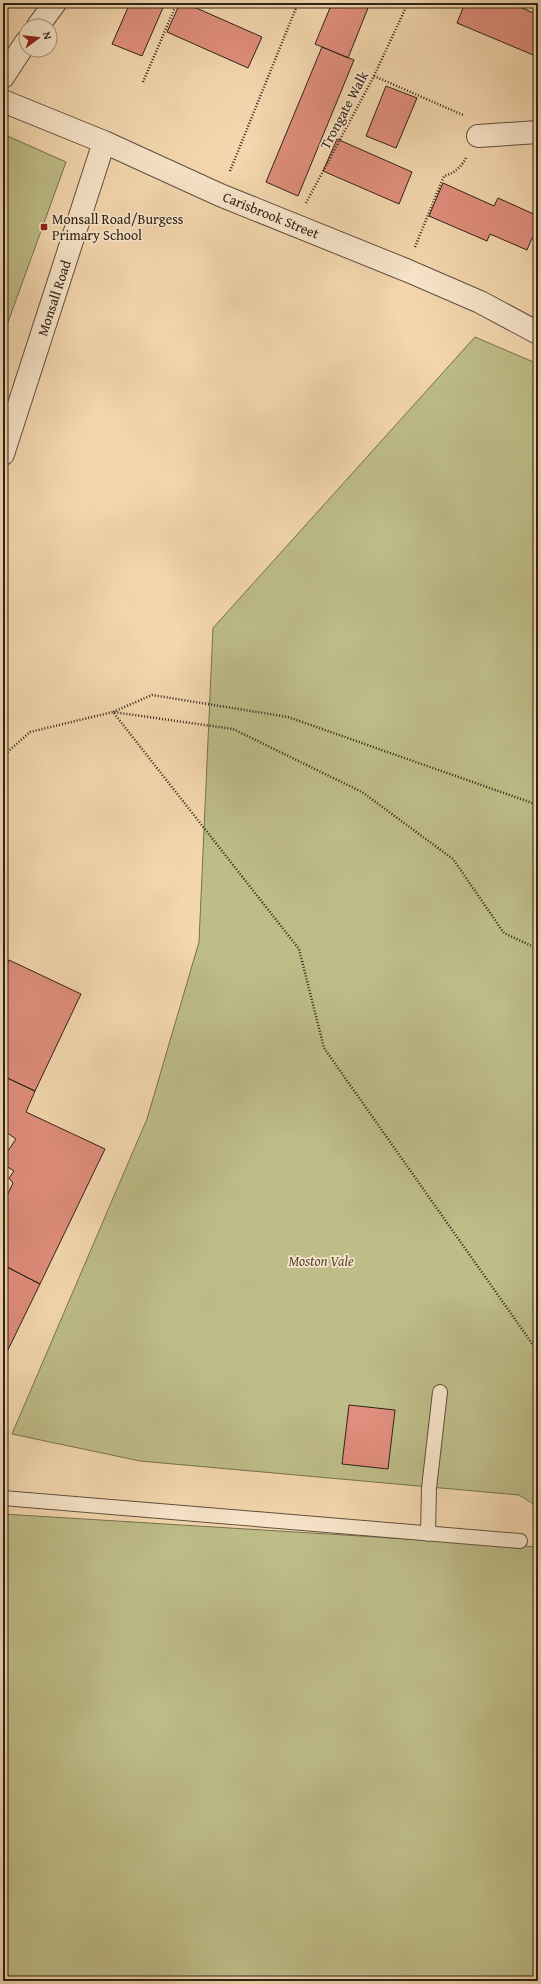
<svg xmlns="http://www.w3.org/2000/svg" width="541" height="1984" font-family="'Gentium Book Plus',serif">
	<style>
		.green { fill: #bebd88; stroke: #767050 }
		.building { fill: #e08e7d; stroke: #2e2219 }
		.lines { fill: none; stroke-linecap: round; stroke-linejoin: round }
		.lane-casing { stroke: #604f3e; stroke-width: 16 }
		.street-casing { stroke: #604f3e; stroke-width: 24 }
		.path { stroke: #2e2219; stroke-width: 2.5; stroke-dasharray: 1 2; stroke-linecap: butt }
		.lane { stroke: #f8e5ca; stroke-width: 14 }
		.street { stroke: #f8e5ca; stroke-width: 22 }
		.poi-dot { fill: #8f2418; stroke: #f8e5ca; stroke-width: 1.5 }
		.labels { text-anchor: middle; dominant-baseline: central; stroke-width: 3.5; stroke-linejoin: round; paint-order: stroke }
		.street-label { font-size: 14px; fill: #2e2219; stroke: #f8e5ca }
		.poi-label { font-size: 14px; fill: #2e2219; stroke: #f8e5ca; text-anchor: start }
		.park-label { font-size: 14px; font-style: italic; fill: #524935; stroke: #f8e5ca }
	</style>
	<rect width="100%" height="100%" fill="#f4d7ae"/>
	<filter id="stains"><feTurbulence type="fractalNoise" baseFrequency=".005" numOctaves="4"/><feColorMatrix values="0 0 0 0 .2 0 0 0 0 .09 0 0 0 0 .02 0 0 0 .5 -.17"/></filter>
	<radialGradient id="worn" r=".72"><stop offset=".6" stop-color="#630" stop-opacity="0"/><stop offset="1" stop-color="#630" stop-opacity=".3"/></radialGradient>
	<path class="green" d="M3 134 66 162 3 336Z
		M475 337 538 364V1507L519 1495 140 1461 12 1434 147 1119 199 942 213 628Z
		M3 1514 538 1547V1981H3Z"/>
	<path class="building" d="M130 3H165L142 56 112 44Z
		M180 3H185L262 37 248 68 167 32Z
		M332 3H370L348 58 315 44Z
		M465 3H511L538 15V57L457 23Z
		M322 47 354 60 298 196 266 182Z
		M386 86 417 98 396 148 366 136Z
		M337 139 412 172 399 204 323 171Z
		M443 183 494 206 498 198 538 216V241L532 238 527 250 490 234 487 241 429 216Z
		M9 960 81 994 35 1091 3 1076V972Z
		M3 1076 35 1091 26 1112 105 1149 40 1284 3 1265V1204L13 1183 9 1178 14 1171 3 1164V1158L16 1139 3 1130Z
		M3 1265 40 1284 3 1360Z
		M349 1405 395 1410 388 1469 342 1464Z"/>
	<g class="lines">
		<g class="lane-casing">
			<path id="lane" d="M3 1498 520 1541
				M428 1534 429 1488 440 1392"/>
		</g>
		<g class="street-casing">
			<path id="street" d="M38 26 55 3
				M3 77 26 42
				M3 101 104 142 220 195 406 270 480 302 538 333
				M478 136 538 132
				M3 454 104 142"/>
		</g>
		<path class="path" d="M374 76 463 115
			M143 82 177 3
			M230 171 298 3
			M306 203 373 78 408 3
			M415 247 444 176C455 173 461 167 466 158
			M3 756 30 732 113 712 233 729 362 792 453 859 504 933 538 949
			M538 805 288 717 152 695 113 712 299 949 324 1048 538 1352"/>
		<use href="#lane" class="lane"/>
		<use href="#street" class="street"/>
	</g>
	<rect class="poi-dot" x="40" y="223" width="8" height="8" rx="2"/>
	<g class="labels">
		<g class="street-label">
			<text transform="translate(344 110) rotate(-62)">Trongate Walk</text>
			<text transform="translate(271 215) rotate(22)">Carisbrook Street</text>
			<text transform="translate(54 298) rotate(-72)">Monsall Road</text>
		</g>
		<g class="poi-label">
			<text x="52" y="219">Monsall Road/Burgess<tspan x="52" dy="16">Primary School</tspan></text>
		</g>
		<g class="park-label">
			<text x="321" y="1261">Moston Vale</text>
		</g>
	</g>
	<rect width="541" height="1984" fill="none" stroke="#f4d7ae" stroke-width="16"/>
	<rect x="4" y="4" width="533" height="1976" fill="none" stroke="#2e2219" stroke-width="2"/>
	<rect x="8" y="8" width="525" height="1968" fill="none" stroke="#2e2219"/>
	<g transform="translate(38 38) rotate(75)"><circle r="19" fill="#f8e5ca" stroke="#a79783"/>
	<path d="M0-3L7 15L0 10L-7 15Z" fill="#8f2418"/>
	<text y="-6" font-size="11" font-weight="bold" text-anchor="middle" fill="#2e2219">N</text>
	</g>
	<rect width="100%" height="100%" filter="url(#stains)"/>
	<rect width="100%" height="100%" fill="url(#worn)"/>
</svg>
